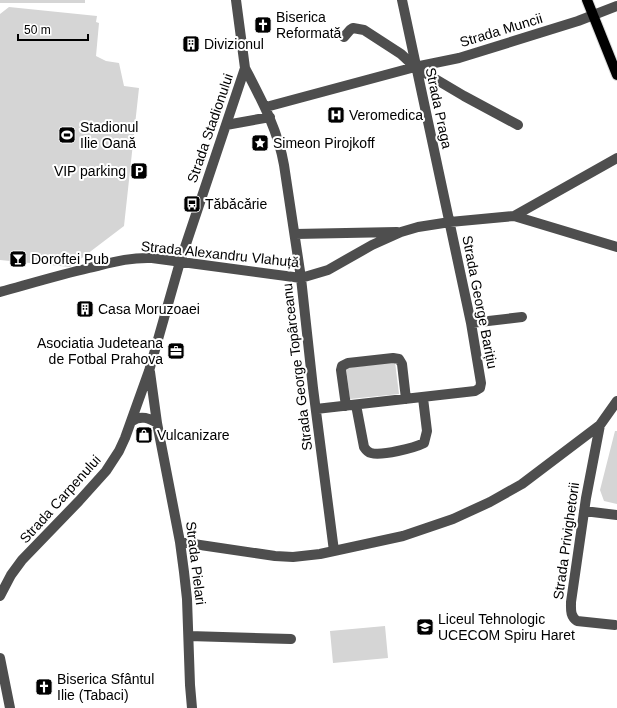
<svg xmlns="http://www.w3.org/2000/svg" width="617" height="708" font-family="Helvetica,sans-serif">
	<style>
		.green { fill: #d5d5d5 }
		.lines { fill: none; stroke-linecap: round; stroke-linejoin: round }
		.major-casing { stroke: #dbdbdb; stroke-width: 12 }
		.minor { stroke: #4e4e4e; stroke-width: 10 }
		.major { stroke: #000; stroke-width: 10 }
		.labels { text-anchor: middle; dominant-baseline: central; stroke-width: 4; stroke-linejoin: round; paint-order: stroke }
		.poi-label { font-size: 14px; fill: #000; stroke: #fff; text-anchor: start }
		.street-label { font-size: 14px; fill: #000; stroke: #fff }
	</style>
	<rect width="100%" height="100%" fill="#fff"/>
	<path class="green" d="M0 0H85V3H0Z
		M9 7 97 16 96 22 99 23 96 56 106 61 119 63 124 86 139 88 124 226 70 267 0 260V14Z
		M395 362 399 394 350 399 346 368Z
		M615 431H617V504L604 501 600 490Z
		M385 626 388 658 333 663 330 631Z"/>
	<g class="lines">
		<g class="major-casing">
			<path id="major" d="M587 0 617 75"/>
		</g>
		<path class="minor" d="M344 37 350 30 353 28 364 30 401 54 415 67 464 96 518 125
			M245 68C261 99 278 130 284 165L301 278 313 388 334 551
			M266 107 415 67 459 58 578 21 617 6
			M226 125 270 117
			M514 216 617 158
			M295 234 397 232
			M0 292C29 284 59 275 89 268 110 263 130 257 152 258L301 278 328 270 372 245 401 232 418 227 450 222 514 216 617 247
			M471 323 522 317
			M150 372 157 423 180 542 184 572 187 599 190 685 192 708
			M356 405 364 447C366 450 367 452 371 453 382 456 414 448 424 443L427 431 423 398
			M346 406 341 370 342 366 348 363 393 358 399 359 402 364 406 399
			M316 409 475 391 480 388 481 383 471 323 402 0
			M132 421C141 415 149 418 157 423
			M600 425 586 498 571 602C571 610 570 616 577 621L615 625
			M584 511 617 515
			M180 542 275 556 293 557 320 554 403 536 453 519 490 502 522 484 600 425 617 401
			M0 596 11 575 22 560 79 501 106 471 119 451 125 438 149 371 180 262 245 68 236 0
			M189 636 291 639
			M0 658 10 708"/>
		<use href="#major" class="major"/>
	</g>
	<defs>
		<g id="church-square" transform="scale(0.9)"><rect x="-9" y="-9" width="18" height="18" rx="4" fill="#000" stroke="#fff"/><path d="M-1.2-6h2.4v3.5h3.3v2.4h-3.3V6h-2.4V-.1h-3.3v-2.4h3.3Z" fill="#fff"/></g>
		<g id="building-square" transform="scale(0.9)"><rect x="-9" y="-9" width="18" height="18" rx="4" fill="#000" stroke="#fff"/><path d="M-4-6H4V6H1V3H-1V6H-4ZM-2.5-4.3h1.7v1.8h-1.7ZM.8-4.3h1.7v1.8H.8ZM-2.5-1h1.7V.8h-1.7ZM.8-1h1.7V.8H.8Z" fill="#fff"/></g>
		<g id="hospital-square" transform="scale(0.9)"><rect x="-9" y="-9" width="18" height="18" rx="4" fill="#000" stroke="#fff"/><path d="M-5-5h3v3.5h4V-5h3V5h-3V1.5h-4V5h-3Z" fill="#fff"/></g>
		<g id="stadium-square" transform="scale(0.9)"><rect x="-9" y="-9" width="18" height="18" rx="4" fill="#000" stroke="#fff"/><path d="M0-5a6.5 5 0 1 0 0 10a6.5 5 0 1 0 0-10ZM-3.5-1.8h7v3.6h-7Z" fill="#fff"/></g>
		<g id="sight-square" transform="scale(0.9)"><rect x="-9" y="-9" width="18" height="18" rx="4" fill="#000" stroke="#fff"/><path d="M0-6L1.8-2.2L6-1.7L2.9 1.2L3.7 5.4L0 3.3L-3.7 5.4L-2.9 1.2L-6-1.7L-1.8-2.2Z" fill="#fff"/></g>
		<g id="parking-square" transform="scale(0.9)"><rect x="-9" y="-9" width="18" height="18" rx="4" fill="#000" stroke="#fff"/><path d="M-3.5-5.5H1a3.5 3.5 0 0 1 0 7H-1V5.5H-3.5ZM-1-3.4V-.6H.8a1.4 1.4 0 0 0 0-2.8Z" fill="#fff"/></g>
		<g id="bus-square" transform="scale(0.9)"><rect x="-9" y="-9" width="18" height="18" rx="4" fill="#000" stroke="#fff"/><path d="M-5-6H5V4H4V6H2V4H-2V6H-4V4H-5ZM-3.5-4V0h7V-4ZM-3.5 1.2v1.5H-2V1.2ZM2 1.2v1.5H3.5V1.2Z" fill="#fff"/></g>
		<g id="bar-square" transform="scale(0.9)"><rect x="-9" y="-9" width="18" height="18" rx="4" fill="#000" stroke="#fff"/><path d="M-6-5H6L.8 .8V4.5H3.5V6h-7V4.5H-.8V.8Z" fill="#fff"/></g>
		<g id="office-square" transform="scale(0.9)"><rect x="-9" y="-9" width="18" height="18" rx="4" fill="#000" stroke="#fff"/><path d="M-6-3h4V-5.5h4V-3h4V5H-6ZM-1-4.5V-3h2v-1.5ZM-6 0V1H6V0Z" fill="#fff"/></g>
		<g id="shop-square" transform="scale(0.9)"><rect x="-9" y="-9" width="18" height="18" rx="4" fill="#000" stroke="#fff"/><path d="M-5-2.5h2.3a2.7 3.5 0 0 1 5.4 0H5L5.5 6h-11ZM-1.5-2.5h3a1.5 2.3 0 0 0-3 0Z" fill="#fff"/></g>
		<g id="school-square" transform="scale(0.9)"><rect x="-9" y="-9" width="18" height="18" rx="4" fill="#000" stroke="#fff"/><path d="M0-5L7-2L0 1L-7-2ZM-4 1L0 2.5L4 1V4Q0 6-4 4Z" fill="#fff"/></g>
	</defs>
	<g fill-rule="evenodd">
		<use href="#church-square" x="263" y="25"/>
		<use href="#building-square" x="191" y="44"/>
		<use href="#hospital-square" x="336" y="115"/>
		<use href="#stadium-square" x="67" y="135"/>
		<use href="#sight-square" x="260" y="143"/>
		<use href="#parking-square" x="139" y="171"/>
		<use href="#bus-square" x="192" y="204"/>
		<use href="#bar-square" x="18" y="259"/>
		<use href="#building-square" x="85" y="309"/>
		<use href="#office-square" x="176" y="351"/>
		<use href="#shop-square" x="144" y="435"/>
		<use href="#school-square" x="425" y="627"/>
		<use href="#church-square" x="44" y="687"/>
	</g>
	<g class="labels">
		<g class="poi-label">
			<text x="276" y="17">Biserica<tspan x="276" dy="16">Reformată</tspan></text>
			<text x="204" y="44">Divizionul</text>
			<text x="349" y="115">Veromedica</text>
			<text x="80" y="127">Stadionul<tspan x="80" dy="16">Ilie Oană</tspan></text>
			<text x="273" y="143">Simeon Pirojkoff</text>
			<text x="126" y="171" text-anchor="end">VIP parking</text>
			<text x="205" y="204">Tăbăcărie</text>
			<text x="31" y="259">Doroftei Pub</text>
			<text x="98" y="309">Casa Moruzoaei</text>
			<text x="163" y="343" text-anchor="end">Asociatia Judeteana<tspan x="163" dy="16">de Fotbal Prahova</tspan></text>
			<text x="157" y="435">Vulcanizare</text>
			<text x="438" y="619">Liceul Tehnologic<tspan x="438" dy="16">UCECOM Spiru Haret</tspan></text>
			<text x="57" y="679">Biserica Sfântul<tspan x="57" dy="16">Ilie (Tabaci)</tspan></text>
		</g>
		<g class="street-label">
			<text transform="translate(501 30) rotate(-17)">Strada Muncii</text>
			<text transform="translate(439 108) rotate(78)">Strada Praga</text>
			<text transform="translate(210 128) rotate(-71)">Strada Stadionului</text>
			<text transform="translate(220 254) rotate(6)">Strada Alexandru Vlahuță</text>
			<text transform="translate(480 302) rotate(79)">Strada George Barițiu</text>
			<text transform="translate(297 367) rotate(-97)">Strada George Topârceanu</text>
			<text transform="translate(60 499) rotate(-48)">Strada Carpenului</text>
			<text transform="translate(566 541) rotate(-82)">Strada Privighetorii</text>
			<text transform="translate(196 563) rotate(83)">Strada Pielari</text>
		</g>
	</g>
	<path d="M18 34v6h70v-6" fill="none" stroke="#000000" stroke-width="2"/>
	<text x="24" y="34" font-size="12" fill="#000000" stroke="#ffffff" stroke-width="3" paint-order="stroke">50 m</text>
</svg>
